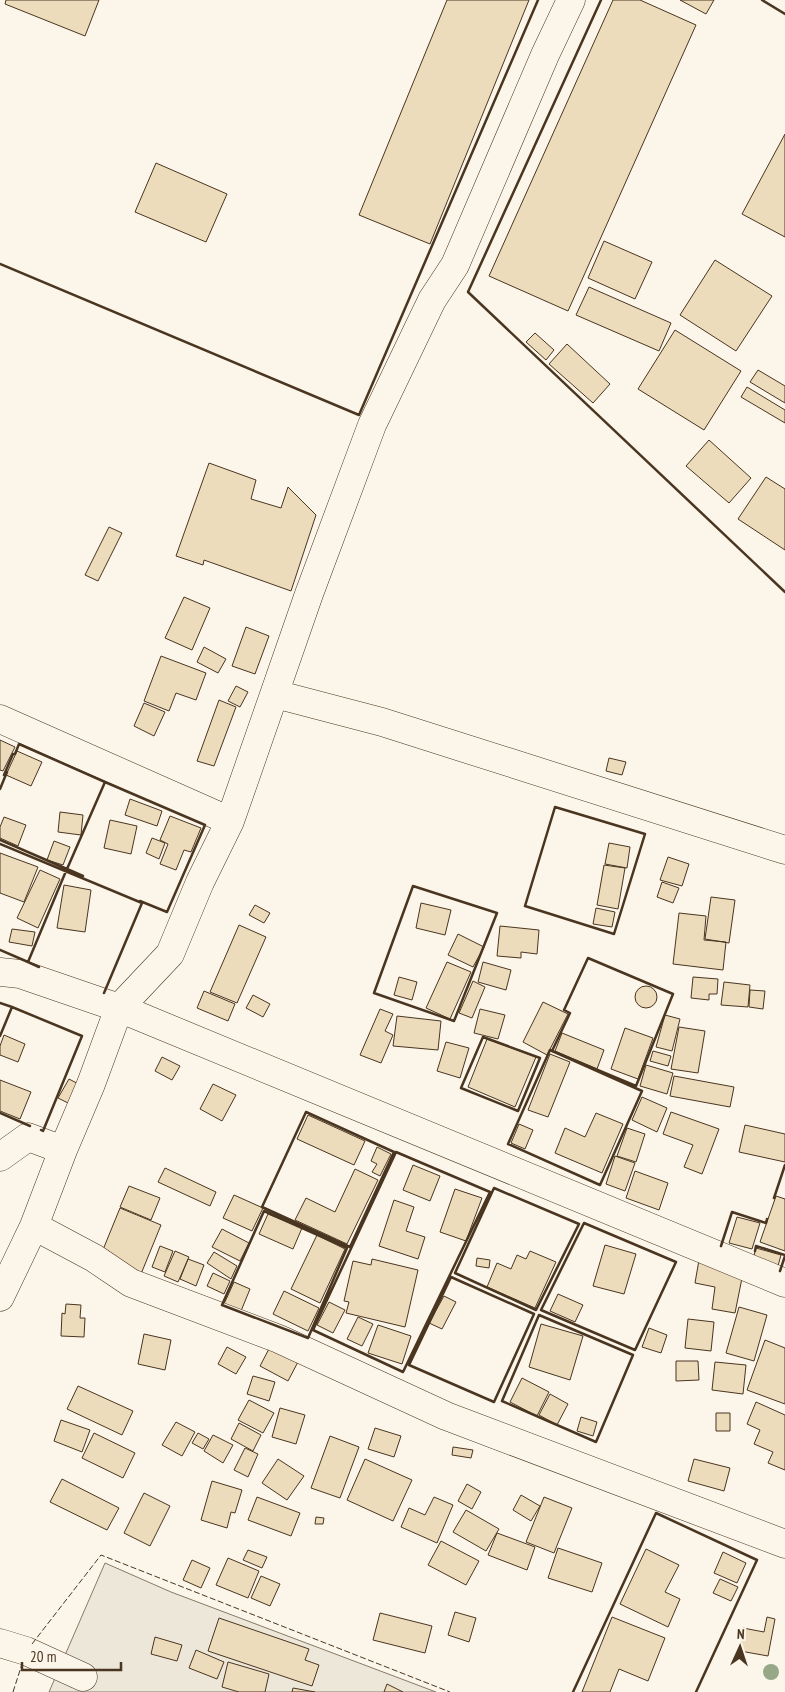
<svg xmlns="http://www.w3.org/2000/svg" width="785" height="1692" font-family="'PT Sans Narrow',sans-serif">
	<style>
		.parking { fill: #ede7d9; stroke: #887966 }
		.building { fill: #ecdcbc; stroke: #4a3520 }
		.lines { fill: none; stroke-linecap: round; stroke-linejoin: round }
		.minor-casing { stroke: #4a3520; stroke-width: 29 }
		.minor { stroke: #fbf6e9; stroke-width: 28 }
		.fence { stroke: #4a3520; stroke-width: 1; stroke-dasharray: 6 2.5; stroke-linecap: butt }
		.wall { stroke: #4a3520; stroke-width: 2.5 }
		.tree { fill: #96a887 }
	</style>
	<rect width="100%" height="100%" fill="#fbf6e9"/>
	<path class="parking" d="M105 1563 171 1592 436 1692H49Z"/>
	<path class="building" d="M6 0H99L85 36 5 4Z
		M447 0H529L430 244 359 215Z
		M613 0H640L696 25 568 311 489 276Z
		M680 0H714L706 14Z
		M785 134V237L742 214Z
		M156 163 227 194 206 242 135 212Z
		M604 241 652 262 635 299 588 278Z
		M715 260 772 296 736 351 680 315Z
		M589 287 671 323 659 351 576 315Z
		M675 330 741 371 704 430 638 389Z
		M535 333 554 350 546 360 526 342Z
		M567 344 610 384 593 403 549 364Z
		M758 370 785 386V403L750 382Z
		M747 387 785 410V423L741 397Z
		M709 440 751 478 729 503 686 466Z
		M209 463 256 480 251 499 281 508 288 487 316 515 291 591 204 560 203 565 176 556Z
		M766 477 785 489V550L738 519Z
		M109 527 122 533 98 581 85 575Z
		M184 597 210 608 192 650 165 638Z
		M246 627 269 636 255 674 232 666Z
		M204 647 226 659 218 673 197 662Z
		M161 656 206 673 196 700 176 693 169 711 144 701Z
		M236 686 248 692 240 707 228 701Z
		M219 700 236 707 214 766 197 761Z
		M144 703 165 712 154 736 134 726Z
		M0 740 15 747 3 771 0 770Z
		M17 751 42 762 31 786 6 775Z
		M609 758 626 762 622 775 606 771Z
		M130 799 162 811 157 826 125 815Z
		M60 812 83 815 81 835 58 832Z
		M170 816 201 828 191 852 184 850 176 870 160 864 168 844 160 840Z
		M4 817 26 825 18 846 0 838V827Z
		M110 820 137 826 131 854 104 848Z
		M152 838 165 843 159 859 146 853Z
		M54 841 70 847 63 865 47 860Z
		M609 843 630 847 627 868 605 864Z
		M0 853 38 867 24 902 0 893Z
		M668 857 689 864 682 886 660 880Z
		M604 865 625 868 618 909 597 905Z
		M40 870 60 879 38 928 17 918Z
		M662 882 679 888 673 903 657 897Z
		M64 885 91 890 85 932 57 928Z
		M711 897 735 900 729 943 705 939Z
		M421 903 451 910 445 935 416 928Z
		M255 905 270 913 264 923 249 915Z
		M596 908 615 912 612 927 593 924Z
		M679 913 706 916 704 940 726 942 723 970 673 964Z
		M239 925 266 937 237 1003 210 992Z
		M500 926 539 930 537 954 521 952V958L497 956Z
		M12 929 35 932 32 946 9 942Z
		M458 934 484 947 473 967 448 955Z
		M447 962 471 972 450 1019 426 1008Z
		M483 962 511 970 506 990 478 982Z
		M399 977 417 982 412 1000 394 995Z
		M693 977 718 979 717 994H709V1000L691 998Z
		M473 981 485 987 472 1018 459 1013Z
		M724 982 750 985 748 1007 721 1005Z
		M635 997a11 11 0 1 1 22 0a11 11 0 1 1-22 0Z
		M750 990 765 991 763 1009 749 1007Z
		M204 991 235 1004 228 1021 197 1008Z
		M253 995 270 1004 263 1017 246 1008Z
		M543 1002 568 1014 547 1055 523 1042Z
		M380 1009 393 1014 385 1031 393 1035 381 1063 360 1055Z
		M480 1009 505 1015 498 1039 474 1033Z
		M665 1015 680 1019 672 1051 656 1047Z
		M397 1016 441 1021 438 1050 393 1046Z
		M679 1027 705 1031 698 1073 671 1069Z
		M625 1028 653 1038 638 1079 611 1069Z
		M562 1033 604 1050 597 1069 555 1051Z
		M4 1035 25 1044 18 1062 0 1055V1046Z
		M487 1039 536 1057 515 1107 468 1087Z
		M446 1042 469 1048 460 1078 437 1071Z
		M653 1051 671 1056 668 1066 650 1061Z
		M550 1054 570 1062 548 1117 528 1110Z
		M162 1057 180 1066 172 1080 155 1071Z
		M646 1065 673 1073 667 1094 640 1086Z
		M674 1076 734 1087 730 1107 670 1096Z
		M69 1079 88 1089 78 1108 58 1098Z
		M0 1080 31 1092 20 1119 0 1111Z
		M213 1084 236 1095 222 1121 200 1109Z
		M642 1097 667 1108 657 1132 632 1120Z
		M671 1112 719 1129 702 1174 684 1167 693 1145 663 1134Z
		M596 1113 623 1124 602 1173 555 1153 565 1128 585 1137Z
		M308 1115 365 1141 354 1165 297 1139Z
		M519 1124 533 1130 525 1149 511 1143Z
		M745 1125 785 1134V1162L739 1152Z
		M627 1128 645 1134 636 1162 617 1156Z
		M377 1147 391 1154 380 1176 372 1172 377 1164 371 1161Z
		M615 1156 635 1163 625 1191 606 1184Z
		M413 1165 440 1176 430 1201 403 1190Z
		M165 1168 216 1192 210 1206 158 1182Z
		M355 1169 378 1180 347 1244 295 1220 306 1198 335 1212Z
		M635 1171 668 1183 659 1210 626 1198Z
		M129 1186 160 1198 151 1220 120 1207Z
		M455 1189 482 1198 466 1241 440 1232Z
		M234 1195 263 1208 252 1231 223 1218Z
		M776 1196 785 1199V1251L760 1242Z
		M394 1200 414 1207 406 1231 425 1237 418 1259 379 1246Z
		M120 1208 161 1225 141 1274 100 1257Z
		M268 1214 302 1228 293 1249 259 1234Z
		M737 1217 760 1223 752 1249 729 1243Z
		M222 1229 249 1243 240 1261 212 1247Z
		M317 1235 345 1249 320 1303 291 1289Z
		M605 1245 636 1254 624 1294 593 1286Z
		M160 1246 173 1251 165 1272 152 1267Z
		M756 1248 781 1255 776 1273 751 1267Z
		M175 1251 189 1257 178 1282 164 1276Z
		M530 1251 556 1262 535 1308 487 1287 497 1263 511 1269 517 1255 526 1259Z
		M214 1252 237 1266 231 1279 207 1263Z
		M477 1258 490 1260 489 1268 476 1266Z
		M188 1259 204 1265 196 1286 180 1279Z
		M372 1259 418 1270 405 1327 346 1313 349 1302 344 1301 353 1261 371 1265Z
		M699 1260 744 1268 735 1313 712 1309 715 1287 695 1283Z
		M213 1273 230 1281 224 1294 207 1286Z
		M234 1282 250 1289 241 1311 224 1304Z
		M284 1291 319 1308 308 1331 273 1314Z
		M558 1294 583 1305 575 1322 550 1311Z
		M444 1296 456 1302 442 1329 429 1323Z
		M329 1302 345 1310 333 1333 317 1325Z
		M66 1304 81 1305 80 1318H85L84 1337 61 1336 62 1313 65 1314Z
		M739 1307 767 1315 754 1361 726 1353Z
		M358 1317 373 1324 362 1346 347 1339Z
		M688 1319 714 1322 711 1351 685 1348Z
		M541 1324 583 1336 570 1380 529 1367Z
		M378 1325 411 1336 402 1364 368 1353Z
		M649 1328 667 1335 661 1353 642 1347Z
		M144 1334 171 1340 165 1370 138 1364Z
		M765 1340 785 1348V1404L747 1390Z
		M271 1345 299 1360 288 1381 260 1366Z
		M227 1347 246 1357 236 1374 218 1364Z
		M676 1361H698L699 1380 676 1381Z
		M715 1362 746 1365 743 1394 712 1390Z
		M253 1376 275 1382 269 1401 247 1394Z
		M522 1378 549 1392 537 1416 510 1402Z
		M78 1386 133 1411 122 1435 67 1409Z
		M550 1394 568 1404 557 1425 539 1415Z
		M249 1400 274 1413 263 1433 238 1420Z
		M756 1402 785 1415V1470L768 1463 773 1452 754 1444 760 1430 747 1424Z
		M280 1408 305 1415 296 1444 272 1437Z
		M716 1413H730V1431H716Z
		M581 1417 597 1422 593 1436 577 1431Z
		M61 1420 90 1430 82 1452 54 1441Z
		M176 1422 195 1432 182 1456 162 1445Z
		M239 1423 261 1435 253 1451 231 1439Z
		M375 1428 401 1436 394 1457 368 1449Z
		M94 1433 135 1453 123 1478 82 1458Z
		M198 1433 209 1439 203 1449 192 1443Z
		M213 1435 233 1445 223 1463 204 1451Z
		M330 1436 359 1447 340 1498 311 1488Z
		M453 1447 473 1450 471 1458 452 1455Z
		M245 1448 258 1454 248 1477 234 1470Z
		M278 1459 304 1476 287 1500 262 1483Z
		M365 1459 412 1480 393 1521 347 1500Z
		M694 1459 730 1468 724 1491 688 1481Z
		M62 1479 119 1508 107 1530 50 1502Z
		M212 1481 242 1490 235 1513 231 1512 227 1528 201 1520Z
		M467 1484 481 1492 472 1509 458 1501Z
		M144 1493 170 1506 150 1546 124 1533Z
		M521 1495 540 1506 531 1521 513 1510Z
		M257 1497 300 1513 291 1536 248 1520Z
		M434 1497 453 1505 437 1543 401 1527 409 1508 425 1515Z
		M544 1497 572 1508 554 1553 526 1542Z
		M466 1510 499 1529 486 1551 453 1532Z
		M316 1517 324 1518 323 1524H315Z
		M497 1533 535 1547 527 1570 488 1555Z
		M441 1541 479 1561 466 1585 428 1565Z
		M558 1548 602 1563 592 1592 548 1578Z
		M646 1549 679 1565 665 1592 680 1599 668 1627 620 1604Z
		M248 1550 267 1557 262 1568 243 1560Z
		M723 1552 746 1563 737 1583 714 1573Z
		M228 1558 259 1571 248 1598 216 1585Z
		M192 1560 210 1568 201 1588 183 1580Z
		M261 1576 280 1584 270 1606 251 1598Z
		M720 1579 738 1587 731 1601 713 1593Z
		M455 1612 476 1618 469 1642 448 1635Z
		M380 1613 432 1626 425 1653 373 1640Z
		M612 1617 665 1638 648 1681 619 1669 610 1692H582Z
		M767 1617 775 1619 768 1656 740 1651 743 1628 764 1632Z
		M219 1618 309 1649 305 1660 319 1665 312 1686 208 1651Z
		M155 1637 182 1645 177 1661 151 1654Z
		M196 1650 224 1662 217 1679 189 1668Z
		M228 1662 269 1674 265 1692H239L222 1687Z
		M387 1684 403 1692H384Z
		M293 1688 315 1692H292Z"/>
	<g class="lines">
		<g class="minor-casing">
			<path id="minor" d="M275 694 382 722 785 850
				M0 719 230 821
				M0 972 20 974 119 1008 785 1283
				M0 1157 28 1137 63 1150
				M34 1226 94 1258 131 1283 279 1339 446 1416 785 1544
				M0 1297 34 1226 63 1150 91 1084 119 1008 170 954 200 882 230 821 309 594 372 425 432 300 455 265 545 55 571 0
				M0 1643 26 1651 83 1677"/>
		</g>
		<use href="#minor" class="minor"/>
		<path class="fence" d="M32 1644 101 1555 450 1692
			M13 1692 23 1661"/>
		<path class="wall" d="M601 0 468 292 785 592
			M762 0 785 14
			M0 264 359 415 538 0
			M4 775 13 754
			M105 782 205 825 167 912 140 901
			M0 789 7 772
			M555 807 645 834 614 934 525 906Z
			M0 840 67 869 105 782 19 744 15 754
			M0 844 142 903 104 993
			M67 869 83 876
			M413 886 497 913 454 1021 374 993Z
			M0 950 28 962
			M588 958 673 994 636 1086 552 1051 570 1013 564 1010Z
			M39 967 28 962 66 871
			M0 1003 12 1007 0 1036
			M12 1007 82 1036 43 1131 41 1130
			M483 1037 540 1058 518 1111 461 1088Z
			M550 1050 642 1091 600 1185 508 1144Z
			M306 1112 394 1152 350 1247 262 1207Z
			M0 1113 30 1126
			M396 1152 490 1192 403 1372 313 1330Z
			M494 1188 579 1224 536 1310 455 1273Z
			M774 1198 785 1165
			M264 1211 347 1248 308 1338 222 1305Z
			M584 1223 676 1262 635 1350 541 1310Z
			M721 1246 732 1212 766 1223 767 1219
			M755 1251 756 1246 785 1255
			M780 1271 785 1256
			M451 1277 534 1314 494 1402 409 1365Z
			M539 1315 633 1355 596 1442 502 1401Z
			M573 1692 656 1513 757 1560 696 1692"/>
	</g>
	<circle class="tree" cx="771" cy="1672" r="8"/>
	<g transform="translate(740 1647) rotate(3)" stroke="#fbf6e9" stroke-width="4" paint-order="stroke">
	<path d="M0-4L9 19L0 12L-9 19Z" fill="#4a3520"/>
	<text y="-8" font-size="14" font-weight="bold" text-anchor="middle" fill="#4a3520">N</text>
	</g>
	<path d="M22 1662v8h99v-8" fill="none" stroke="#4a3520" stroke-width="2.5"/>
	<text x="30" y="1662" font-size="15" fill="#4a3520" stroke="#fbf6e9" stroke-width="4" paint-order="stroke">20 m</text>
</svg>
